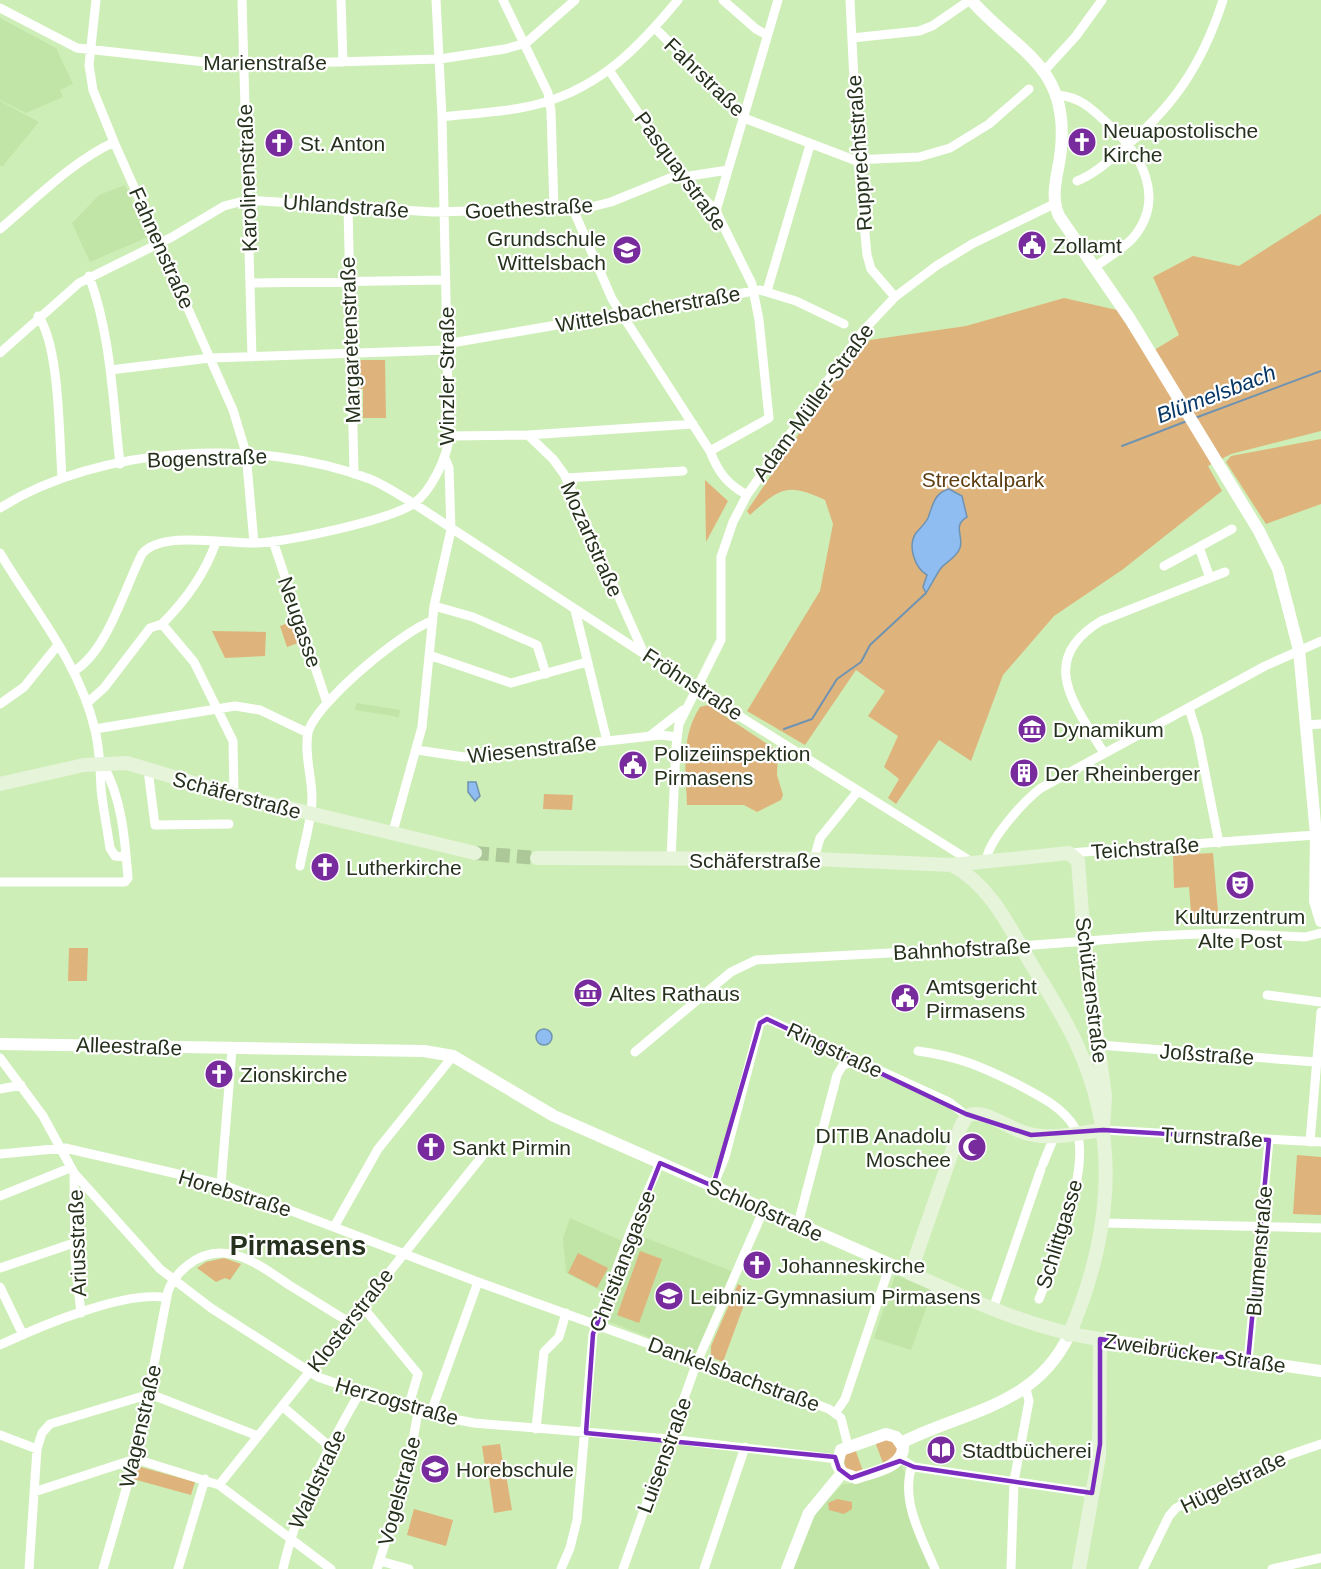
<svg xmlns="http://www.w3.org/2000/svg" width="1321" height="1569" font-family="Helvetica,sans-serif">
	<style>
		.built { fill: #c1e5a7 }
		.green { fill: #dfb37c }
		.water { fill: #8fbdf1; stroke: #6f93b1; stroke-width: 1.5 }
		.lines { fill: none; stroke-linecap: round; stroke-linejoin: round }
		.stream { stroke: #6f93b1; stroke-width: 2 }
		.secondary-tunnel { stroke: #acc898; stroke-width: 14; stroke-dasharray: 14 7; stroke-linecap: butt }
		.minor { stroke: #fff; stroke-width: 9 }
		.tertiary { stroke: #fff; stroke-width: 12 }
		.secondary { stroke: #e6f4da; stroke-width: 14 }
		.marked { fill: none; stroke: #7b2cbf; stroke-width: 4.5; stroke-linejoin: round }
		.labels { text-anchor: middle; dominant-baseline: central; stroke-width: 4.5; stroke-linejoin: round; paint-order: stroke }
		.street-label { font-size: 21px; fill: #25311c; stroke: #fff }
		.poi-label { font-size: 21px; fill: #25311c; stroke: #fff; text-anchor: start }
		.park-label { font-size: 21px; fill: #5c3e12; stroke: #fff }
		.water-label { font-size: 22px; font-style: italic; fill: #063766; stroke: #fff }
		.district-label { font-size: 27px; font-weight: bold; fill: #25311c; stroke: #fff }
	</style>
	<rect width="100%" height="100%" fill="#ceeeb7"/>
	<path class="built" d="M0 18 56 48 73 84 60 90 63 97 26 113 0 100Z
		M0 101 39 122 2 167 0 165Z
		M125 185 148 237 90 262 72 223 99 195Z
		M356 703 400 710 399 717 355 710Z
		M570 1218 622 1241 603 1292 566 1273 563 1238Z
		M638 1235 734 1272 697 1356 605 1320Z
		M895 1275 933 1290 911 1350 874 1338Z
		M900 1464 905 1473 912 1524 932 1569H794L801 1546 818 1509 843 1484H849Z"/>
	<path class="green" d="M1321 214V431L1231 454 1208 466 1222 491 1122 570 1054 616 1003 675 971 761 939 740 896 804 888 798 899 779 884 767 898 736 868 716 885 691 856 670 805 745 747 711 820 591 833 524 825 500C787 482 780 488 750 515L747 511 831 386 870 340 966 326 1064 298 1117 310 1146 355 1179 335 1153 277 1193 256 1239 266Z
		M357 360H385L386 418H363V389H358Z
		M1321 439V504L1266 524 1226 462 1231 456Z
		M705 480 728 501 706 542Z
		M294 621 301 642 287 647 280 626Z
		M212 631 266 632 265 656 225 658Z
		M708 705 778 751 777 775 783 795 781 800 757 812 744 805H687C686 770 680 738 700 707Z
		M544 794 573 795 572 810 543 809Z
		M1213 853 1219 923 1192 925 1189 887 1174 888 1173 855Z
		M69 948H88L87 981H68Z
		M1297 1155 1321 1157V1215L1293 1214Z
		M640 1251 662 1259 639 1323 617 1315Z
		M578 1253 608 1268 597 1288 568 1273Z
		M224 1258 241 1264 230 1280 225 1278 216 1282 197 1268 206 1262Z
		M738 1284 749 1291 723 1362 711 1357V1346Z
		M883 1439 891 1440 898 1448 897 1455 883 1463 875 1442Z
		M500 1444 504 1470 486 1473 482 1446Z
		M855 1449 863 1471 855 1473 845 1467 844 1457 847 1453Z
		M137 1466 195 1482 191 1495 133 1479Z
		M506 1475 512 1510 494 1513 489 1478Z
		M837 1499 852 1502V1509L844 1514 829 1510 828 1503Z
		M414 1509 453 1520 446 1546 407 1535Z"/>
	<path class="water" d="M949 489 962 496 967 517C952 526 964 536 960 548 956 558 947 561 941 568 936 575 931 585 926 593L923 587 927 575C915 568 907 546 916 533 920 528 925 524 928 518 933 505 934 493 949 489Z
		M468 782H476L480 796 475 801 468 792Z
		M536 1037a8 8 0 1 1 16 0a8 8 0 1 1-16 0Z"/>
	<g class="lines">
		<path class="stream" d="M1195 418 1321 371
			M1122 446 1187 421
			M784 729 812 719 837 679 861 662 870 645 926 593"/>
		<path class="secondary-tunnel" d="M475 853 537 858"/>
		<path class="minor" d="M96 0 89 65 93 90 114 142 233 410 246 453 254 543
			M242 0 252 357
			M341 0 343 62
			M503 0 548 93 551 111 554 209
			M723 0 756 29 767 35
			M850 0 858 161 867 255 871 269 895 297
			M0 8 77 48 232 65 440 59 505 49 526 43 575 0
			M655 28 744 118 854 160 919 157 950 148 989 124 1029 89
			M852 38 919 31 932 26 970 0
			M609 70 680 174 716 211 752 284 759 320 769 418 710 451
			M1045 70 1076 36 1102 0
			M1058 95C1080 97 1092 109 1108 124 1142 154 1167 199 1132 239 1121 250 1107 258 1095 267
			M442 117C475 113 511 112 542 103 602 86 640 46 678 0
			M683 177 728 170
			M1077 181C1093 175 1106 163 1119 152 1172 109 1202 66 1223 0
			M348 206 354 474
			M573 209 612 299 710 451C718 472 727 484 747 495
			M716 211 778 0
			M0 229C37 198 70 163 114 142
			M89 276C111 334 113 403 120 464
			M251 283 445 280
			M767 291 810 145
			M38 316C60 345 59 438 62 477
			M446 344 760 290 796 301 844 324
			M0 353 79 283 172 237 224 206 247 200 433 212 587 208 611 202 680 174
			M110 370 210 358 447 350
			M528 435 553 459 564 474 642 649
			M449 436 528 435 693 424
			M566 478 683 471
			M0 508C100 445 260 437 370 479 385 485 399 495 413 503L736 714 972 862
			M273 541 327 703
			M0 553C34 610 80 664 95 730 100 750 100 768 101 789 103 808 107 828 110 848L115 856 126 857
			M1164 566 1199 547
			M1210 578 1199 547 1232 529
			M434 606 473 617 537 645 546 674
			M575 610 607 741
			M162 624C186 600 205 574 216 542
			M429 655 511 683 587 662
			M74 671C107 652 125 587 142 554 161 530 227 544 257 543 290 541 387 521 413 504 431 492 448 456 449 436L442 117 436 0
			M87 703 104 688 150 628 162 624 194 662 233 741 234 795
			M0 704 24 687 58 645
			M1189 708 1198 737 1219 843
			M1306 725 1321 724
			M95 729 235 706 260 710 308 733
			M651 735 683 710
			M417 750 464 757 661 735 677 737
			M1104 753C1075 705 1036 660 1101 621L1225 572
			M148 770 155 825 229 824
			M392 835 422 727 434 606 451 530 449 468 445 458
			M1069 853 1316 835 1320 832
			M671 859 676 747 679 724 721 640V557L733 522 747 495 862 332 895 297 936 266 972 244 1054 204
			M814 859 820 838 858 791
			M986 863C986 842 1024 801 1041 788L1265 666 1321 641
			M300 866C304 843 312 820 312 798 312 777 304 754 308 733 314 704 404 630 432 621
			M0 882H125L128 878C125 840 122 798 103 765
			M1267 995 1321 1002
			M1099 1045 1316 1062
			M918 1051C960 1057 980 1066 1017 1084 1038 1095 1063 1107 1075 1128 1093 1161 1054 1264 1039 1299
			M635 1052 731 972 756 960 1021 946 1153 936 1223 933 1305 937 1321 933
			M0 1058 43 1116 74 1173 160 1269 211 1308 318 1377 418 1412 474 1423 669 1439 837 1459
			M0 1089 21 1085
			M1103 1130 1321 1142
			M1310 1142 1321 1012
			M0 1154 65 1148 221 1184 478 1282 829 1409 841 1418 848 1446
			M1043 1164 1054 1137
			M74 1173 75 1259 81 1313
			M221 1184 232 1049
			M713 1186 725 1157 760 1023 767 1019 949 1102 967 1116
			M0 1196 70 1168
			M1104 1223 1321 1228
			M798 1224 837 1075 843 1065 858 1061
			M334 1227 378 1149 453 1056
			M0 1268 74 1243
			M0 1287 23 1335
			M362 1306 418 1374 408 1408
			M993 1309 1041 1169
			M0 1345C38 1327 127 1289 167 1298
			M1248 1361 1269 1140
			M282 1406 329 1446
			M836 1412 845 1399 890 1265
			M430 1415 478 1282
			M536 1429 544 1352 559 1337 566 1313
			M0 1435 37 1449
			M901 1459 914 1467 1092 1493
			M912 1466C900 1500 922 1539 935 1569
			M219 1485 483 1155
			M34 1492 129 1461H142L219 1485 331 1569
			M380 1561 409 1569
			M29 1569 37 1449 42 1433 50 1424 150 1394 258 1436
			M103 1569 138 1448 168 1291C172 1280 179 1272 188 1265 224 1237 258 1264 289 1285 309 1297 329 1310 349 1322
			M178 1569 205 1479
			M283 1569C297 1506 328 1448 360 1392
			M377 1569 407 1473 418 1412
			M561 1569 570 1548 577 1520 593 1334 631 1230 660 1163
			M623 1569 697 1362 764 1209
			M704 1569 745 1447
			M1011 1569 1014 1481 1029 1401 1026 1389
			M1143 1569 1169 1516 1176 1508 1289 1455 1321 1444
			M1272 1569 1321 1558"/>
		<path class="tertiary" d="M971 0C1018 53 1069 65 1061 149 1059 172 1049 194 1059 216L1130 319 1259 531 1278 569 1299 650 1316 835 1315 901 1321 921
			M0 1044 424 1051 453 1056 554 1116 910 1273
			M1100 1339 1321 1371
			M886 1434 896 1437 903 1447C903 1468 872 1472 856 1478L842 1473 837 1464 841 1450Z
			M901 1443C964 1411 1035 1407 1069 1335
			M787 1569 809 1513 842 1473"/>
		<path class="secondary" d="M0 784 84 765 127 763 234 795 475 853
			M537 858 814 859 952 865 1069 853 1078 861 1084 940 1105 1096 1103 1130
			M952 865C990 885 1009 926 1030 962 1046 989 1064 1016 1077 1045 1122 1142 1110 1239 1069 1335
			M1079 1569 1099 1456 1100 1339C1033 1330 971 1300 910 1273L961 1126 967 1116C982 1108 1005 1126 1020 1131 1047 1142 1075 1133 1103 1130"/>
	</g>
	<path class="marked" d="M767 1019 966 1114 1031 1135 1103 1130 1269 1140 1248 1361 1100 1339V1444L1092 1493 914 1467 900 1461 851 1478 839 1469 835 1457 586 1433 593 1334 660 1163 713 1186 760 1023Z"/>
	<defs>
		<g id="church-disc" transform="scale(1.5)"><circle r="9.5" fill="#782b9d" stroke="#fff"/><path d="M-1.2-6h2.4v3.5h3.3v2.4h-3.3V6h-2.4V-.1h-3.3v-2.4h3.3Z" fill="#fff"/></g>
		<g id="civic-disc" transform="scale(1.5)"><circle r="9.5" fill="#782b9d" stroke="#fff"/><path d="M-.6-6.5H3V-4.5H.6V-3L4-1V1h2V6H-6V1h2V-1L-.6-3ZM-1.2 2.5V6h2.4V2.5Z" fill="#fff"/></g>
		<g id="school-disc" transform="scale(1.5)"><circle r="9.5" fill="#782b9d" stroke="#fff"/><path d="M0-5L7-2L0 1L-7-2ZM-4 1L0 2.5L4 1V4Q0 6-4 4Z" fill="#fff"/></g>
		<g id="museum-disc" transform="scale(1.5)"><circle r="9.5" fill="#782b9d" stroke="#fff"/><path d="M0-6L6-3V-2H-6V-3ZM-5-1h2V3h-2ZM-1-1h2V3h-2ZM3-1h2V3H3ZM-6 4H6V6H-6Z" fill="#fff"/></g>
		<g id="building-disc" transform="scale(1.5)"><circle r="9.5" fill="#782b9d" stroke="#fff"/><path d="M-4-6H4V6H1V3H-1V6H-4ZM-2.5-4.3h1.7v1.8h-1.7ZM.8-4.3h1.7v1.8H.8ZM-2.5-1h1.7V.8h-1.7ZM.8-1h1.7V.8H.8Z" fill="#fff"/></g>
		<g id="theatre-disc" transform="scale(1.5)"><circle r="9.5" fill="#782b9d" stroke="#fff"/><path d="M-5-5.5Q0-4 5-5.5V0Q5 5 0 6Q-5 5-5 0ZM-3.3-2.5H-1v1.5H-3.3ZM1-2.5H3.3v1.5H1ZM-2.8 1Q0 5.5 2.8 1Z" fill="#fff"/></g>
		<g id="mosque-disc" transform="scale(1.5)"><circle r="9.5" fill="#782b9d" stroke="#fff"/><path d="M3.5-4.9A6 6 0 1 0 3.5 4.9A5 5 0 1 1 3.5-4.9Z" fill="#fff"/></g>
		<g id="library-disc" transform="scale(1.5)"><circle r="9.5" fill="#782b9d" stroke="#fff"/><path d="M-6-4Q-3-5.5-.7-3.5V5Q-3 3-6 4ZM6-4Q3-5.5 .7-3.5V5Q3 3 6 4Z" fill="#fff"/></g>
	</defs>
	<g fill-rule="evenodd">
		<use href="#church-disc" x="1082" y="142"/>
		<use href="#church-disc" x="279" y="143"/>
		<use href="#civic-disc" x="1032" y="245"/>
		<use href="#school-disc" x="627" y="250"/>
		<use href="#museum-disc" x="1032" y="729"/>
		<use href="#civic-disc" x="633" y="765"/>
		<use href="#building-disc" x="1024" y="773"/>
		<use href="#church-disc" x="325" y="867"/>
		<use href="#theatre-disc" x="1240" y="885"/>
		<use href="#museum-disc" x="588" y="993"/>
		<use href="#civic-disc" x="905" y="998"/>
		<use href="#church-disc" x="219" y="1074"/>
		<use href="#church-disc" x="431" y="1147"/>
		<use href="#mosque-disc" x="972" y="1147"/>
		<use href="#church-disc" x="757" y="1265"/>
		<use href="#school-disc" x="669" y="1296"/>
		<use href="#library-disc" x="941" y="1450"/>
		<use href="#school-disc" x="435" y="1469"/>
	</g>
	<g class="labels">
		<g class="street-label">
			<text x="265" y="62">Marienstraße</text>
			<text transform="translate(705 77) rotate(44)">Fahrstraße</text>
			<text transform="translate(859 153) rotate(-94)">Rupprechtstraße</text>
			<text transform="translate(681 171) rotate(54)">Pasquaystraße</text>
			<text transform="translate(247 178) rotate(-92)">Karolinenstraße</text>
			<text transform="translate(346 206) rotate(4)">Uhlandstraße</text>
			<text transform="translate(529 208) rotate(-3)">Goethestraße</text>
			<text transform="translate(162 248) rotate(66)">Fahnenstraße</text>
			<text transform="translate(648 309) rotate(-10)">Wittelsbacherstraße</text>
			<text transform="translate(350 340) rotate(-92)">Margaretenstraße</text>
			<text transform="translate(446 376) rotate(-90)">Winzler Straße</text>
			<text transform="translate(813 402) rotate(-54)">Adam-Müller-Straße</text>
			<text transform="translate(207 458) rotate(-2)">Bogenstraße</text>
			<text transform="translate(592 539) rotate(66)">Mozartstraße</text>
			<text transform="translate(300 622) rotate(71)">Neugasse</text>
			<text transform="translate(693 684) rotate(33)">Fröhnstraße</text>
			<text transform="translate(532 749) rotate(-6)">Wiesenstraße</text>
			<text transform="translate(237 795) rotate(15)">Schäferstraße</text>
			<text transform="translate(1145 848) rotate(-4)">Teichstraße</text>
			<text x="755" y="860">Schäferstraße</text>
			<text transform="translate(962 949) rotate(-3)">Bahnhofstraße</text>
			<text transform="translate(1092 990) rotate(83)">Schützenstraße</text>
			<text transform="translate(129 1046) rotate(2)">Alleestraße</text>
			<text transform="translate(835 1050) rotate(25)">Ringstraße</text>
			<text transform="translate(1207 1054) rotate(4)">Joßstraße</text>
			<text transform="translate(1212 1137) rotate(3)">Turnstraße</text>
			<text transform="translate(235 1193) rotate(17)">Horebstraße</text>
			<text transform="translate(765 1210) rotate(24)">Schloßstraße</text>
			<text transform="translate(1059 1234) rotate(-73)">Schlittgasse</text>
			<text transform="translate(77 1243) rotate(-92)">Ariusstraße</text>
			<text transform="translate(1259 1251) rotate(-85)">Blumenstraße</text>
			<text transform="translate(622 1261) rotate(-69)">Christiansgasse</text>
			<text transform="translate(350 1320) rotate(-52)">Klosterstraße</text>
			<text transform="translate(1195 1353) rotate(8)">Zweibrücker Straße</text>
			<text transform="translate(734 1374) rotate(20)">Dankelsbachstraße</text>
			<text transform="translate(397 1401) rotate(16)">Herzogstraße</text>
			<text transform="translate(140 1426) rotate(-77)">Wagenstraße</text>
			<text transform="translate(664 1455) rotate(-70)">Luisenstraße</text>
			<text transform="translate(317 1479) rotate(-65)">Waldstraße</text>
			<text transform="translate(1233 1482) rotate(-26)">Hügelstraße</text>
			<text transform="translate(399 1491) rotate(-75)">Vogelstraße</text>
		</g>
		<g class="poi-label">
			<text x="1103" y="130">Neuapostolische<tspan x="1103" dy="24">Kirche</tspan></text>
			<text x="300" y="143">St. Anton</text>
			<text x="606" y="238" text-anchor="end">Grundschule<tspan x="606" dy="24">Wittelsbach</tspan></text>
			<text x="1053" y="245">Zollamt</text>
			<text x="1053" y="729">Dynamikum</text>
			<text x="654" y="753">Polizeiinspektion<tspan x="654" dy="24">Pirmasens</tspan></text>
			<text x="1045" y="773">Der Rheinberger</text>
			<text x="346" y="867">Lutherkirche</text>
			<text x="1240" y="916" text-anchor="middle">Kulturzentrum<tspan x="1240" dy="24">Alte Post</tspan></text>
			<text x="926" y="986">Amtsgericht<tspan x="926" dy="24">Pirmasens</tspan></text>
			<text x="609" y="993">Altes Rathaus</text>
			<text x="240" y="1074">Zionskirche</text>
			<text x="951" y="1135" text-anchor="end">DITIB Anadolu<tspan x="951" dy="24">Moschee</tspan></text>
			<text x="452" y="1147">Sankt Pirmin</text>
			<text x="778" y="1265">Johanneskirche</text>
			<text x="690" y="1296">Leibniz-Gymnasium Pirmasens</text>
			<text x="962" y="1450">Stadtbücherei</text>
			<text x="456" y="1469">Horebschule</text>
		</g>
		<g class="park-label">
			<text x="983" y="479">Strecktalpark</text>
		</g>
		<g class="water-label">
			<text transform="translate(1216 394) rotate(-21)">Blümelsbach</text>
		</g>
		<g class="district-label">
			<text x="298" y="1246">Pirmasens</text>
		</g>
	</g>
</svg>
